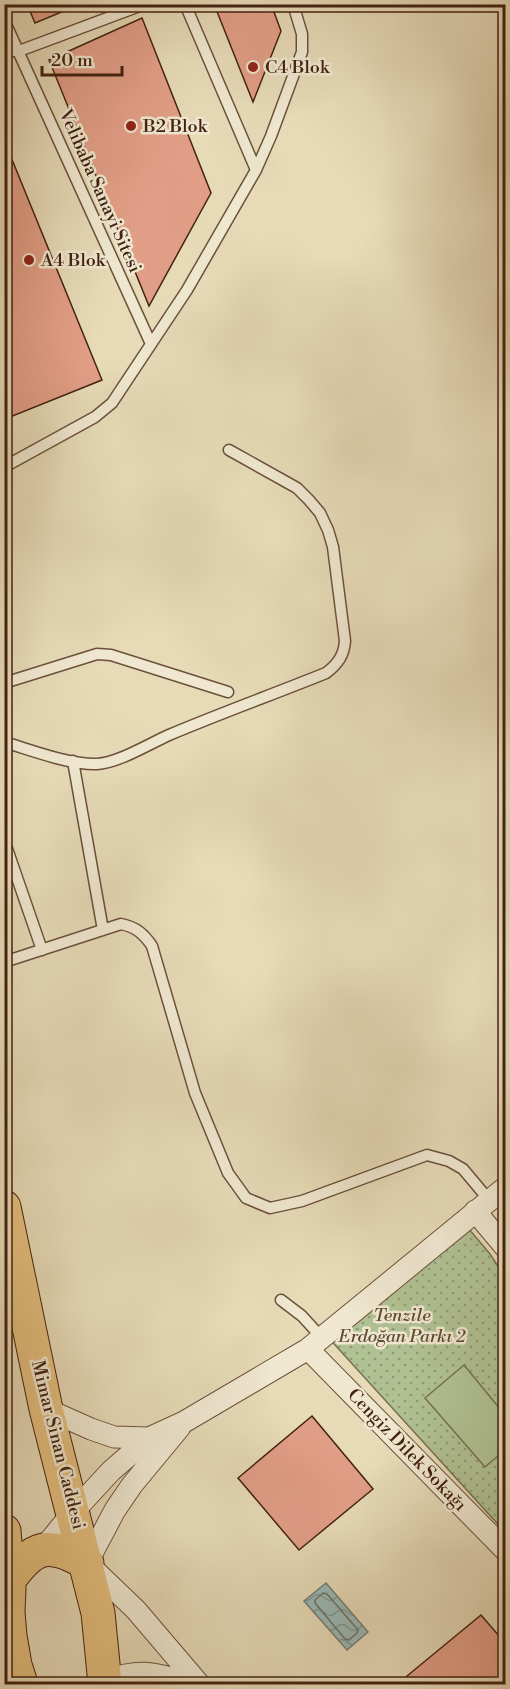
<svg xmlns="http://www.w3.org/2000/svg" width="510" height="1689" font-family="'Libre Bodoni',serif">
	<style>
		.park { fill: url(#park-dots); stroke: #7a7252; stroke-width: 1.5 }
		.garden { fill: #b0c193; stroke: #7a7252; stroke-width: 1.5 }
		.water { fill: url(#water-waves); stroke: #767d74; stroke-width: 1.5 }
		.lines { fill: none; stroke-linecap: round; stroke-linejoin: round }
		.shore { stroke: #6e6e64; stroke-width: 1.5 }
		.building { fill: #e19e86; stroke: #432212; stroke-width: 1.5 }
		.lane-casing { stroke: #6c503b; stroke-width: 13 }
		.street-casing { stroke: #6c503b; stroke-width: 23 }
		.primary-casing { stroke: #432212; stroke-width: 35 }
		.lane { stroke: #efe7d0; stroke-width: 10 }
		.street { stroke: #efe7d0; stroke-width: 21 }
		.primary { stroke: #e3bd7c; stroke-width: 33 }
		.poi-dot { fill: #8f2418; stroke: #efe7d0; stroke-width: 2 }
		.labels { text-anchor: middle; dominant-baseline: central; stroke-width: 5; stroke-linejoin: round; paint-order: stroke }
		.poi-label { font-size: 18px; fill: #432212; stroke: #efe7d0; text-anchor: start }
		.street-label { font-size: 18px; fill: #432212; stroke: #efe7d0 }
		.park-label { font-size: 18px; font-style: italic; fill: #5e4a32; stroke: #efe7d0 }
	</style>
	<defs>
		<pattern id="park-dots" width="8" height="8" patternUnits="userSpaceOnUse" patternTransform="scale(1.5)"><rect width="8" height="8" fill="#b0c193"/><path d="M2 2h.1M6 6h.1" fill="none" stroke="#919c77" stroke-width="1.8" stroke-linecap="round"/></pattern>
		<pattern id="water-waves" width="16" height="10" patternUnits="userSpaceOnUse" patternTransform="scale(1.5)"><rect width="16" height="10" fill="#98b9b6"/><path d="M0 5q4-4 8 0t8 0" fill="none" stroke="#7e9693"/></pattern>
	</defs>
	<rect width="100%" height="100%" fill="#e6dab7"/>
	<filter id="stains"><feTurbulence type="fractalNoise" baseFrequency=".00333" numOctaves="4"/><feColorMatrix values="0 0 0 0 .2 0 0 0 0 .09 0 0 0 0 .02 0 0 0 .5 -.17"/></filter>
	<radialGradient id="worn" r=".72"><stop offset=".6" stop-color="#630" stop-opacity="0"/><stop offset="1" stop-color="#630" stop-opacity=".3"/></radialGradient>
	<path class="park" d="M463 1222 490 1254 505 1277V1532L326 1335Z"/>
	<path class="garden" d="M464 1365 505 1415V1450L485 1467 425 1398Z"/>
	<path class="water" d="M326 1583 368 1632 347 1650 304 1601Z"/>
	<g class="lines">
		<path class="shore" d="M323 1593 327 1594 358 1630 357 1633 349 1640 345 1639 315 1603V1600Z"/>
	</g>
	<path class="building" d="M27 4H81L35 23Z
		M214 4H271L281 31 253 102Z
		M142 18 211 193 149 306 49 60Z
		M4 140 102 380 5 419H4Z
		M312 1416 373 1489 299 1550 238 1478Z
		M481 1615 506 1644V1684H414L407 1676Z"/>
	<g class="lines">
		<g class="lane-casing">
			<path id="lane" d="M185 4 256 170
				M4 20 151 344
				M4 51H19L145 4
				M4 467 95 417 112 403 187 290 256 170 271 136 302 52V34L293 4
				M4 683 97 654 111 655 228 692
				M4 742C31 750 70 765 97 764 118 763 149 744 169 735 221 713 274 694 326 673 338 664 344 655 345 641L333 547 328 530 320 513 309 500 297 488 229 450
				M73 761 103 930
				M4 840 42 950
				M4 962 121 924C136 927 144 934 152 946L195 1093 228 1173 246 1198 270 1208 302 1201 427 1155 449 1161 463 1169 489 1200
				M281 1300 302 1316 322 1338"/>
		</g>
		<g class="street-casing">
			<path id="street" d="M475 1211 506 1248
				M308 1349 506 1551
				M46 1409 91 1429 114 1437 149 1438 184 1422 308 1349 506 1187
				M180 1427 132 1485 115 1510 87 1563 136 1610 199 1684
				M43 1549 74 1511 111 1471 149 1438
				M104 1681C143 1667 156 1674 194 1684"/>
		</g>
		<g class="primary-casing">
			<path id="primary" d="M4 1207 46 1409 98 1613 105 1684
				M4 1531 9 1588 8 1612 10 1636 15 1665 21 1684
				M9 1580C35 1544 48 1542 87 1563"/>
		</g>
		<use href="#lane" class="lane"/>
		<use href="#street" class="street"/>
		<use href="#primary" class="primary"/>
	</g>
	<g class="poi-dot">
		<circle cx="253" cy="67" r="6"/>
		<circle cx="131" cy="126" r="6"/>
		<circle cx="29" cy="260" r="6"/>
	</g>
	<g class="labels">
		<g class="poi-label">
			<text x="265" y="67">C4 Blok</text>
			<text x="143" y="126">B2 Blok</text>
			<text x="41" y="260">A4 Blok</text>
		</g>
		<g class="street-label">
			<text transform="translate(100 191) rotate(66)">Velibaba Sanayi Sitesi</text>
			<text transform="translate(58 1445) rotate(76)">Mimar Sinan Caddesi</text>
			<text transform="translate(407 1450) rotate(46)">Cengiz Dilek Sokağı</text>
		</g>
		<g class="park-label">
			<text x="402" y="1315">Tenzile<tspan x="402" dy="21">Erdoğan Parkı 2</tspan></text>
		</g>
	</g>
	<rect width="510" height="1689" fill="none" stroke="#e6dab7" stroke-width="24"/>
	<rect x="6" y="6" width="498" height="1677" fill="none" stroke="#432212" stroke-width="3"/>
	<rect x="12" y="12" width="486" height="1665" fill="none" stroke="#432212" stroke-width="1.5"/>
	<path d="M42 66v9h80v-9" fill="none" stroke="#432212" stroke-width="3"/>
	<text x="51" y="66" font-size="18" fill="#432212" stroke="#efe7d0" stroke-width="4.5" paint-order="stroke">20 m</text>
	<rect width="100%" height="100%" filter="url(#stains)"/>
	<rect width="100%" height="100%" fill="url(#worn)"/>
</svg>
